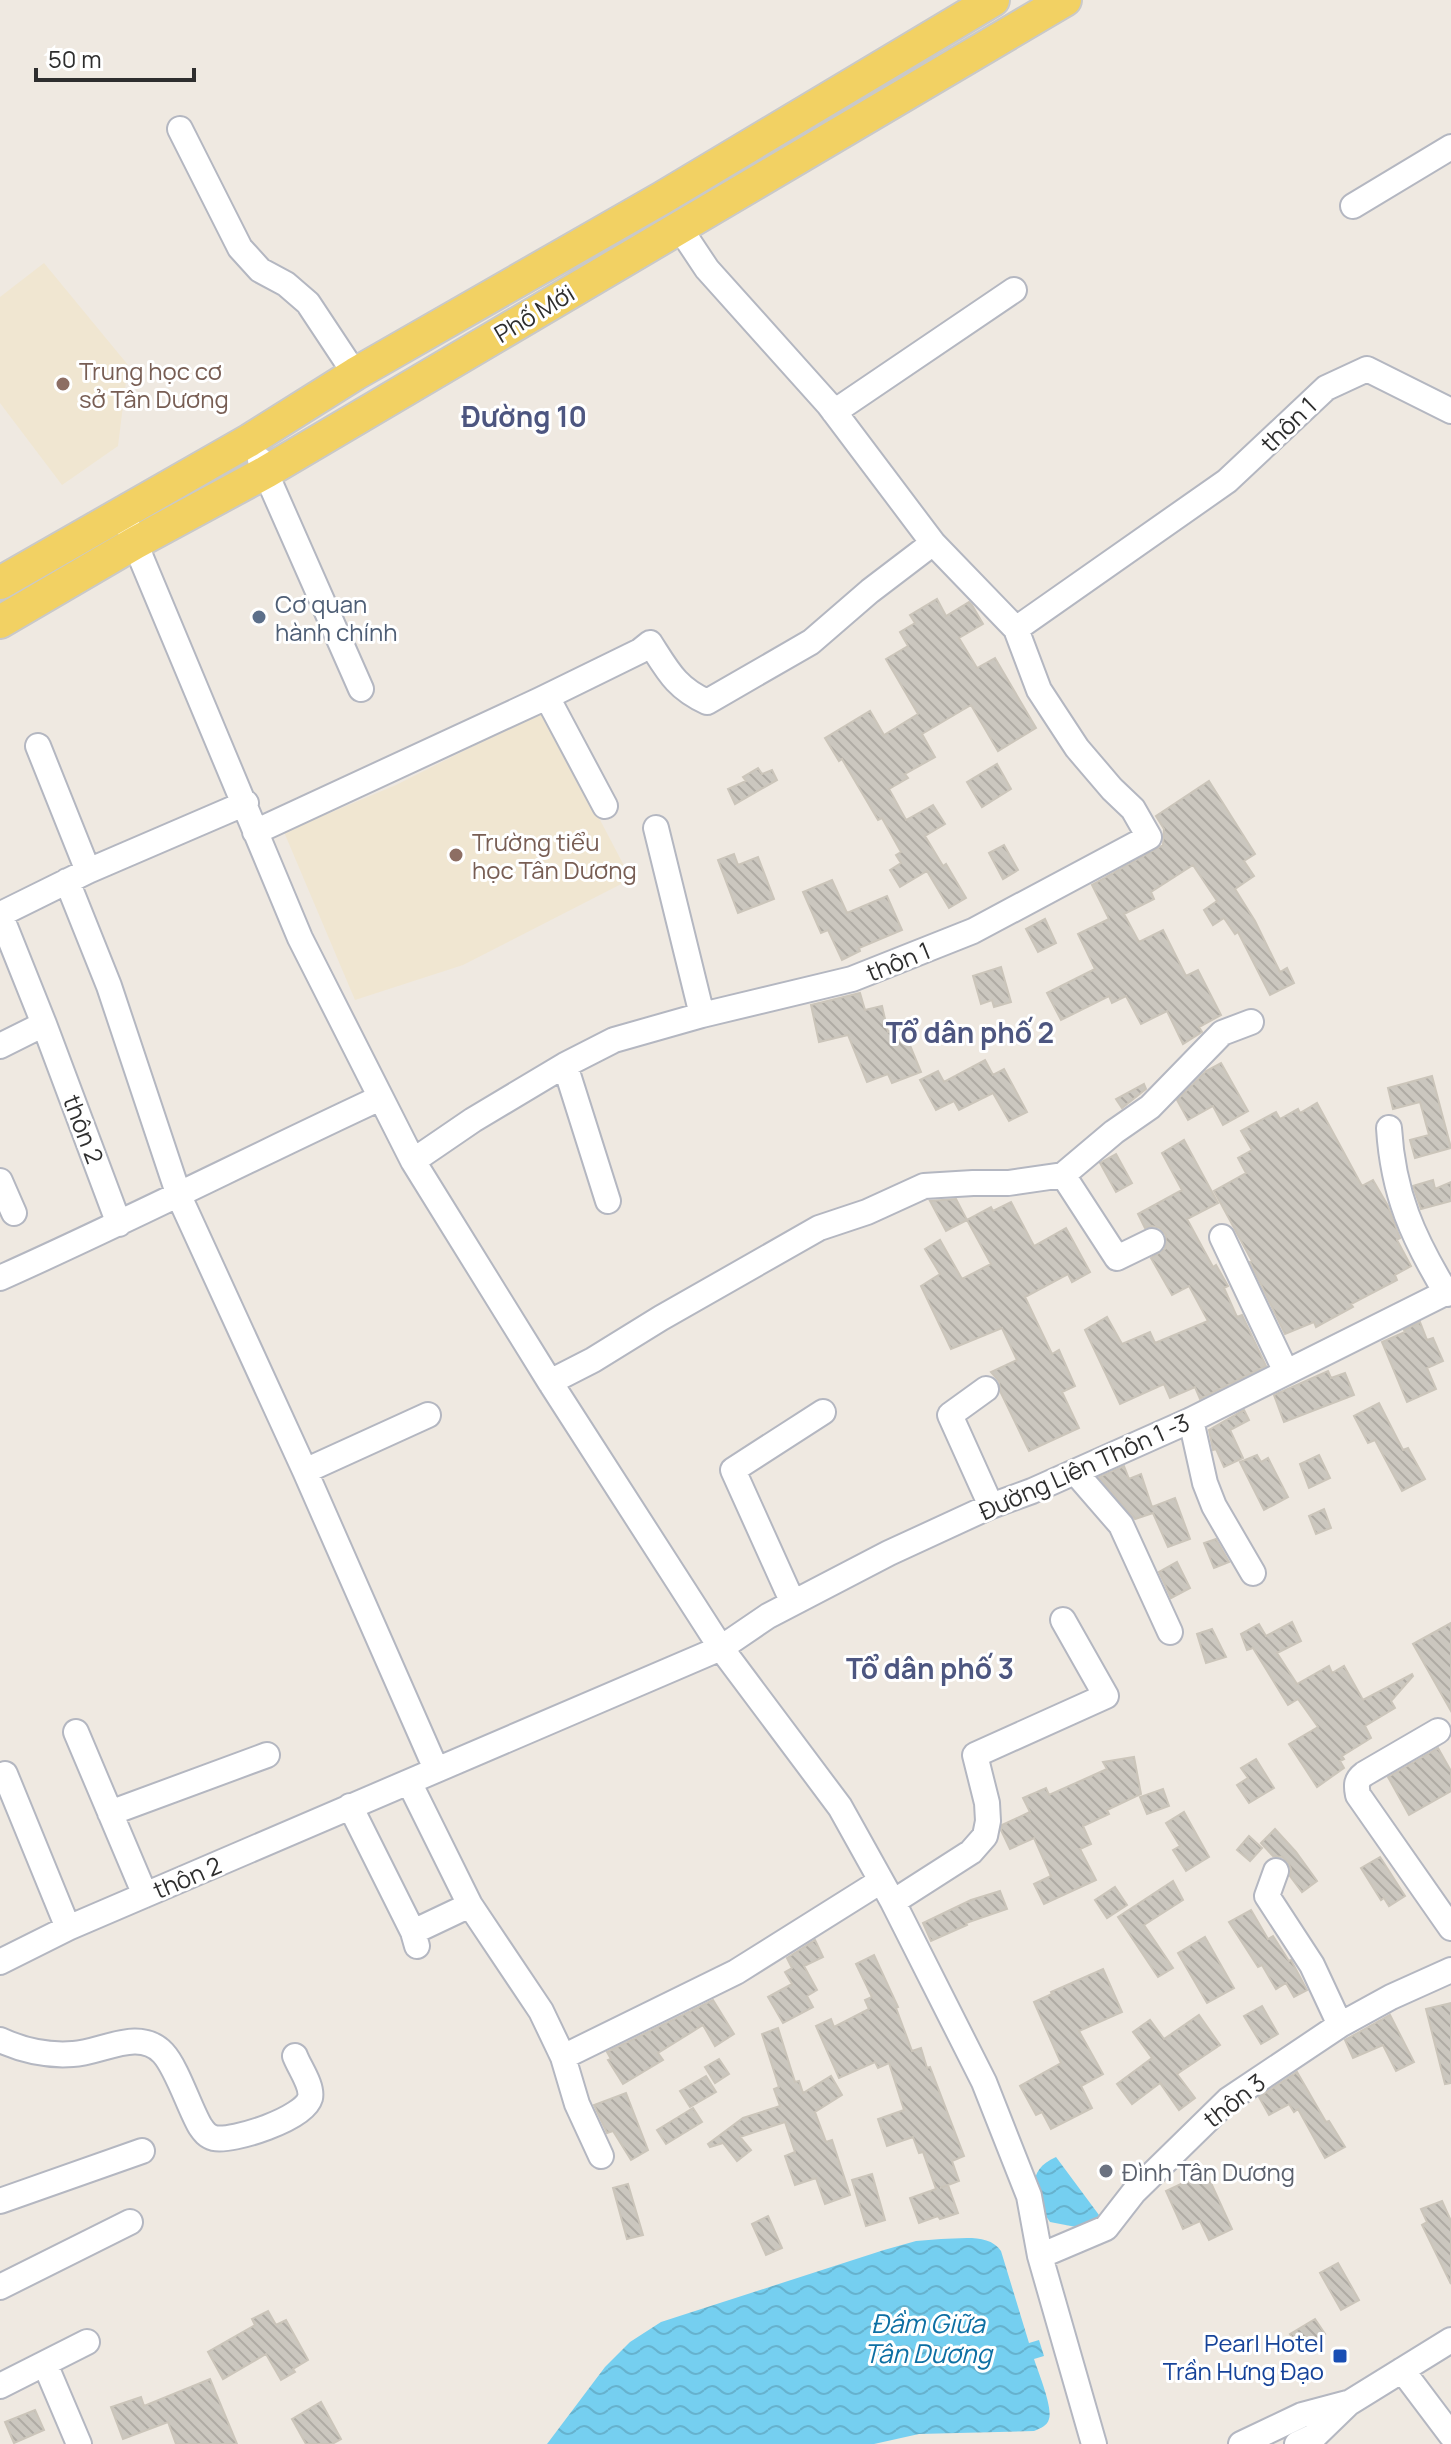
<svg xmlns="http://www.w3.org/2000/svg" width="1451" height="2444" font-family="Manrope,sans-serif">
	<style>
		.education { fill: #f0e6d1 }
		.water { fill: url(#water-waves) }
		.building { fill: url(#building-back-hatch); stroke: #cbc5ba; stroke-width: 2 }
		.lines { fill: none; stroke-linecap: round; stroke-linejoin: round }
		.minor-casing { stroke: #b4b7c1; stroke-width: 28 }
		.major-casing { stroke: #c9c9c9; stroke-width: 36 }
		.minor { stroke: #fff; stroke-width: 24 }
		.major { stroke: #f2d163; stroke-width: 32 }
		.education-dot { fill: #8d6e63; stroke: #fff; stroke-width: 3 }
		.service-dot { fill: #5c6f8a; stroke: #fff; stroke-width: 3 }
		.worship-dot { fill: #6b7280; stroke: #fff; stroke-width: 3 }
		.transit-dot { fill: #1a4fb4; stroke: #fff; stroke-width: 3 }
		.labels { text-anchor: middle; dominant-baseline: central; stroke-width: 6; stroke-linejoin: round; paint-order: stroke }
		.street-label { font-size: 24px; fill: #2e2e2e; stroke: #fff }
		.education-label { font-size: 24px; fill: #785e54; stroke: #fff; text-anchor: start }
		.service-label { font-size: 24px; fill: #4e5e75; stroke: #fff; text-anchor: start }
		.worship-label { font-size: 24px; fill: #5b616d; stroke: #fff; text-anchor: start }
		.transit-label { font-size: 24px; fill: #164399; stroke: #fff; text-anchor: end }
		.water-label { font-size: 26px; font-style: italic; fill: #0d6fa3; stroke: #fff }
		.quarter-label { font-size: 28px; font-weight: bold; fill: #4d5680; stroke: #fff }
	</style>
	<defs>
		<pattern id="water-waves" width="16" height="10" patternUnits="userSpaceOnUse" patternTransform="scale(2)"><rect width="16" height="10" fill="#75cff0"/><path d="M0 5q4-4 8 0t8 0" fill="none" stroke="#66b2ce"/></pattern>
		<pattern id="building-back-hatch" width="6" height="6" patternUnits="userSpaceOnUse" patternTransform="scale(2)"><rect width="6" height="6" fill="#cbc7bf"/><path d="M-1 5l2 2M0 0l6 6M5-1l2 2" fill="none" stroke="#afaba4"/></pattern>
	</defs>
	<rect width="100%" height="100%" fill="#efe9e1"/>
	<path class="education" d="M44 263 128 365 118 446 62 485 0 403V297Z
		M543 711 631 879 463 965 355 1000 284 832 396 785Z"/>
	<path class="water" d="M1056 2157 1099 2215 1094 2223 1076 2227 1050 2222C1035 2199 1022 2172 1056 2157Z
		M941 2239C960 2239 989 2233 1001 2251L1029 2343 1039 2340 1044 2356 1034 2359C1038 2372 1053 2407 1049 2419 1047 2426 1041 2428 1034 2431L919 2434 874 2444H547L605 2367 630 2342 661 2322 884 2250 916 2241Z"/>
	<path class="building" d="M937 599 946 616 969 602 972 605 983 624 959 638 977 668 995 658 1036 728 998 751 971 705 922 734 935 757 905 774 908 778 889 789 906 820 933 805 945 824 925 836 943 866 946 864 966 898 949 908 927 871 900 887 890 870 901 863 896 855 901 852 882 818 878 820 842 759 839 761 825 738 870 711 884 735 918 714 886 659 908 646 900 632 915 623 910 615Z
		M997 764 1011 789 982 807 967 782Z
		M758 768 762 774 772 770 777 780 735 804 728 789 746 781 743 777Z
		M1209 781 1255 854 1244 861 1254 876 1235 889 1255 921 1280 972 1287 968 1294 983 1270 995 1238 932 1235 934 1224 918 1213 925 1204 910 1217 901 1193 865 1151 892 1154 899 1124 914 1139 942 1163 930 1186 976 1198 970 1221 1015 1199 1027 1202 1032 1183 1044 1167 1011 1141 1024 1126 996 1112 1003 1109 996 1061 1020 1047 993 1095 969 1078 934 1109 919 1092 885 1163 845 1164 829 1156 816Z
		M1004 845 1018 870 1003 879 989 853Z
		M734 854 738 865 758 857 774 899 738 913 718 860Z
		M832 880 847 913 887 896 902 930 859 948 860 951 842 960 828 930 821 933 803 892Z
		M1045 919 1056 943 1038 952 1026 929Z
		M1001 967 1011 1002 994 1007 992 1000 981 1004 973 976Z
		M860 993 865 1010 882 1006 888 1032 902 1026 921 1072 892 1083 888 1074 867 1082 848 1035 819 1042 811 1005Z
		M985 1060 993 1075 1004 1069 1027 1112 1009 1121 993 1093 959 1110 954 1101 936 1110 920 1080 938 1071 944 1082Z
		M1221 1063 1248 1111 1223 1125 1213 1106 1188 1120 1177 1100 1206 1071Z
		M1432 1076 1451 1148 1415 1158 1410 1140 1429 1135 1420 1102 1393 1109 1388 1088Z
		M1144 1084 1146 1089 1122 1108 1116 1099Z
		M1317 1103 1362 1186 1373 1180 1388 1206 1400 1238 1397 1240 1411 1266 1395 1275 1397 1280 1351 1304 1353 1307 1316 1327 1314 1322 1285 1334 1250 1262 1252 1261 1214 1191 1246 1173 1238 1158 1252 1150 1241 1131 1276 1112 1280 1119 1298 1109 1300 1113Z
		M1184 1140 1218 1203 1187 1219 1213 1267 1216 1265 1228 1286 1224 1288 1237 1317 1242 1315 1266 1366 1200 1399 1195 1387 1170 1398 1164 1384 1120 1404 1085 1330 1107 1317 1122 1344 1150 1332 1155 1343 1208 1321 1189 1286 1172 1295 1151 1258 1165 1249 1166 1235 1160 1228 1152 1226 1145 1228 1138 1214 1182 1190 1162 1153Z
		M1116 1154 1132 1183 1116 1192 1100 1163Z
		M1433 1180 1435 1189 1451 1182V1201L1421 1209 1413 1186Z
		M956 1199 967 1220 946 1231 930 1201Z
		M1011 1202 1034 1246 1066 1228 1090 1272 1072 1282 1068 1274 1025 1297 1052 1354 1059 1350 1075 1386 1062 1392 1079 1428 1029 1451 1000 1391 999 1381 991 1372 1017 1360 1002 1328 951 1349 921 1286 940 1274 925 1249 940 1240 962 1279 991 1264 967 1220 991 1207 993 1211Z
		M1420 1322 1427 1340 1433 1338 1443 1361 1427 1368 1436 1389 1407 1402 1382 1342 1405 1332 1404 1330Z
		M1328 1371 1331 1378 1345 1373 1354 1395 1284 1422 1274 1395Z
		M1379 1403 1403 1450 1408 1448 1425 1479 1402 1491 1375 1440 1368 1443 1354 1416Z
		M1244 1410 1249 1420 1230 1430 1243 1458 1224 1467 1216 1449 1213 1450 1209 1430Z
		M1257 1455 1261 1462 1268 1458 1288 1497 1264 1510 1240 1462Z
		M1319 1455 1330 1478 1309 1488 1300 1464Z
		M1124 1466 1129 1479 1141 1474 1152 1507 1175 1498 1190 1539 1168 1547 1153 1513 1135 1519 1099 1477Z
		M1324 1509 1331 1528 1316 1534 1309 1516Z
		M1216 1539 1229 1562 1214 1568 1204 1543Z
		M1177 1562 1190 1588 1171 1598 1159 1572Z
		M1292 1622 1301 1641 1277 1653 1297 1684 1329 1666 1332 1673 1344 1666 1363 1700 1412 1674 1413 1676 1391 1701 1395 1708 1365 1726 1371 1738 1342 1756 1344 1759 1340 1761 1344 1768 1317 1787 1289 1744 1318 1727 1298 1699 1288 1705 1253 1648 1247 1650 1241 1634 1259 1624 1266 1636Z
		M1451 1623V1711L1413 1644Z
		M1212 1629 1226 1657 1206 1663 1197 1634Z
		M1438 1748 1451 1771V1791L1409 1815 1388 1777Z
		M1134 1757 1141 1794 1107 1810 1109 1814 1083 1826 1091 1844 1080 1849 1096 1880 1044 1904 1034 1884 1051 1876 1034 1838 1010 1849 1001 1830 1002 1825 1030 1812 1023 1798 1046 1788 1049 1795 1107 1769 1103 1762Z
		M1256 1759 1274 1788 1249 1803 1237 1785 1248 1778 1241 1768Z
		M1163 1789 1169 1806 1147 1814 1140 1797Z
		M1184 1812 1209 1857 1186 1871 1173 1850 1180 1846 1166 1823Z
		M1275 1829 1296 1852 1317 1881 1302 1892 1290 1876 1291 1869 1288 1862 1282 1857 1273 1856 1261 1843Z
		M1249 1836 1262 1848 1250 1861 1237 1850Z
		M1380 1857 1405 1896 1389 1906 1384 1898 1381 1900 1361 1868Z
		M1173 1881 1183 1900 1144 1925 1173 1968 1158 1977 1118 1917Z
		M1115 1887 1127 1905 1107 1918 1095 1900Z
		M1000 1891 1007 1909 966 1923 967 1925 931 1941 923 1923 971 1900Z
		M1251 1910 1268 1939 1273 1936 1289 1961 1291 1960 1307 1990 1294 1997 1286 1983 1276 1989 1262 1965 1258 1967 1229 1922Z
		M1205 1937 1234 1988 1207 2003 1178 1953Z
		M815 1940 823 1957 804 1966 817 1990 807 1996 813 2007 783 2023 768 1997 792 1984 785 1972 792 1968 787 1958Z
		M874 1955 898 2007 896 2008 912 2051 921 2048 927 2068 930 2067 964 2156 952 2161 959 2181 940 2188 948 2185 958 2213 940 2219 938 2216 919 2223 910 2198 936 2189 923 2152 919 2153 913 2137 887 2146 878 2119 904 2110 889 2063 878 2068 875 2062 839 2078 816 2026 831 2019 834 2027 869 2009 865 2000 872 1997 856 1964Z
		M1103 1969 1122 2012 1079 2031 1103 2074 1081 2086 1092 2108 1051 2129 1042 2112 1036 2115 1020 2086 1061 2063 1034 2002 1052 1994 1051 1992Z
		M713 2000 734 2034 715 2046 703 2025 658 2053 663 2060 623 2084 608 2060 611 2059 607 2052Z
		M1451 2003V2083L1445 2084 1426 2009Z
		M1262 2006 1278 2034 1261 2044 1244 2016Z
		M1199 2015 1220 2045 1177 2074 1195 2098 1179 2110 1160 2083 1132 2104 1117 2084 1152 2058 1133 2032 1150 2020 1164 2039Z
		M1390 2015 1414 2062 1396 2071 1383 2045 1353 2058 1345 2040Z
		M778 2028 795 2082 799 2081 803 2093 831 2076 842 2095 815 2112 826 2142 832 2140 850 2195 825 2204 816 2178 795 2185 785 2156 795 2152 785 2122 740 2137 751 2150 737 2161 723 2143 710 2147 708 2144 743 2118 780 2106 774 2089 779 2087 762 2034Z
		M719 2059 729 2074 715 2083 705 2067Z
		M1297 2072 1326 2122 1329 2121 1345 2147 1325 2158 1298 2109 1294 2112 1289 2104 1269 2115 1259 2097Z
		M706 2076 716 2092 690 2107 680 2091Z
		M626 2093 648 2150 631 2160 613 2131 607 2133 594 2105Z
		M693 2108 702 2122 666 2144 657 2130Z
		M1206 2172 1232 2229 1209 2240 1200 2221 1183 2229 1166 2191Z
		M872 2174 885 2220 866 2226 852 2180Z
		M628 2184 643 2235 627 2239 613 2188Z
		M1442 2201 1451 2221V2284L1422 2225 1427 2222 1421 2209Z
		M768 2216 782 2248 766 2255 752 2224Z
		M1338 2263 1359 2300 1341 2310 1320 2273Z
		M268 2311 276 2325 286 2320 308 2360 293 2369 295 2372 281 2380 266 2354 223 2379 208 2352 255 2325 252 2319Z
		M1315 2319 1325 2334 1299 2349 1290 2334Z
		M210 2379 237 2444H176L168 2422 123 2439 111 2407 141 2397 144 2406Z
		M321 2402 341 2439 332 2444H306L292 2419Z
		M35 2410 44 2430 14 2443 5 2422Z"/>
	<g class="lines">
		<g class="minor-casing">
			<path id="minor" d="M180 129 240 248 260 270 286 284 308 303 355 374
				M1353 206 1451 147
				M679 227 707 269 829 405 933 543
				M834 412 1014 290
				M260 460 361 689
				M129 529 300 938 413 1161 550 1382 721 1648 840 1807 893 1902 984 2082 1029 2196 1040 2256 1094 2444
				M547 697 605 806
				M38 746 88 871
				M656 828 702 1015
				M255 832 540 700 640 651 650 643C668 671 676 688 707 702L811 642 870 591 933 543 1016 629
				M67 881 109 986 179 1196 305 1471 436 1769
				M0 914 44 1024 119 1224
				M1 914 88 871 246 803
				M0 1046 44 1024
				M565 1065 608 1201
				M1389 1128C1393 1194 1413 1238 1447 1294
				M413 1161 473 1120 565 1065 614 1040 702 1015 852 979 973 931 1149 837 1133 809 1112 789 1077 748 1039 690 1016 629 1227 481 1326 388 1367 369 1451 411
				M1063 1175 1117 1258 1152 1241
				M0 1181 14 1213
				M1222 1237 1286 1372
				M0 1278C128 1221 253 1157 380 1098
				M550 1382 593 1360 661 1318 819 1228 867 1212 924 1186 973 1183H1008L1063 1175 1114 1132 1150 1107 1222 1033 1251 1022
				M986 1389 950 1415 991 1506
				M1191 1420 1205 1483 1214 1506 1253 1573
				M305 1471 428 1415
				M1075 1472 1121 1525 1170 1632
				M793 1603 733 1470 823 1412
				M1438 1731 1364 1774C1356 1780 1356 1785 1358 1795L1451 1928
				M76 1732 145 1895
				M5 1774 68 1928
				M409 1782 470 1905 541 2011 563 2057 577 2104 601 2156
				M350 1806 413 1932 417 1946
				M110 1813 267 1755
				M1276 1871 1267 1896 1312 1965 1340 2025
				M893 1902 971 1852 985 1836 988 1821 987 1803 975 1755 1106 1696 1063 1620
				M413 1932 470 1905
				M0 1962 68 1928 721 1648 768 1616 889 1553 991 1506 1032 1491 1191 1420 1451 1290
				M0 2040C24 2051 47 2056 73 2054 101 2053 139 2027 163 2053 177 2068 189 2107 200 2126 204 2132 207 2136 214 2138 233 2142 304 2119 310 2098 313 2086 299 2067 295 2056
				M563 2057 736 1972 881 1881
				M0 2201 142 2151
				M1040 2256 1106 2228 1134 2192 1228 2100 1340 2025 1391 1997 1451 1970
				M0 2287 130 2222
				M45 2364 79 2444
				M1402 2370 1451 2435
				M0 2386 87 2342
				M1241 2444 1302 2415 1347 2403
				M1297 2444 1316 2435 1349 2403 1451 2340"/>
		</g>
		<g class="major-casing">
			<path id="major" d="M0 583 250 440 355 374 662 198 993 0
				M0 622 135 543 266 472 1065 0"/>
		</g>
		<use href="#minor" class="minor"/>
		<use href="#major" class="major"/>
	</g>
	<g class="education-dot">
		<circle cx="63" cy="384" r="8"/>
		<circle cx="456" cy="855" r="8"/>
	</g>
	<circle class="service-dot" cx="259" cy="617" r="8"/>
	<circle class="worship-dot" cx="1106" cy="2171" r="8"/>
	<rect class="transit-dot" x="1332" y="2348" width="16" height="16" rx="4"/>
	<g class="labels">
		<g class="street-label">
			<text transform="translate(534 313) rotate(-31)">Phố Mới</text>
			<text transform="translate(1288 424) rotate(-44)">thôn 1</text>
			<text transform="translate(898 961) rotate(-22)">thôn 1</text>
			<text transform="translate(84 1129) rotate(69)">thôn 2</text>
			<text transform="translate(1084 1466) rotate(-24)">Đường Liên Thôn 1 -3</text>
			<text transform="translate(187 1877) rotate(-23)">thôn 2</text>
			<text transform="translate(1234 2100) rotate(-38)">thôn 3</text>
		</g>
		<g class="education-label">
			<text x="79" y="370">Trung học cơ<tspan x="79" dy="28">sở Tân Dương</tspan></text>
			<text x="472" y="841">Trường tiểu<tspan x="472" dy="28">học Tân Dương</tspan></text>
		</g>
		<g class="service-label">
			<text x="275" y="603">Cơ quan<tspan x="275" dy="28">hành chính</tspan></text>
		</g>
		<g class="worship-label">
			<text x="1122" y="2171">Đình Tân Dương</text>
		</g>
		<g class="transit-label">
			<text x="1324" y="2342">Pearl Hotel<tspan x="1324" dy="28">Trần Hưng Đạo</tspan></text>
		</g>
		<g class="water-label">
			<text x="928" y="2323">Đầm Giữa<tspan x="928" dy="30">Tân Dương</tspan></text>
		</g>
		<g class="quarter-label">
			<text x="524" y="416">Đường 10</text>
			<text x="970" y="1032">Tổ dân phố 2</text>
			<text x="930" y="1668">Tổ dân phố 3</text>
		</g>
	</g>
	<path d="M36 68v12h158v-12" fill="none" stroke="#2e2e2e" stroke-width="4"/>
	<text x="48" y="68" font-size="24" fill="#2e2e2e" stroke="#ffffff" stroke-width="6" paint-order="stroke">50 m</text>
</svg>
